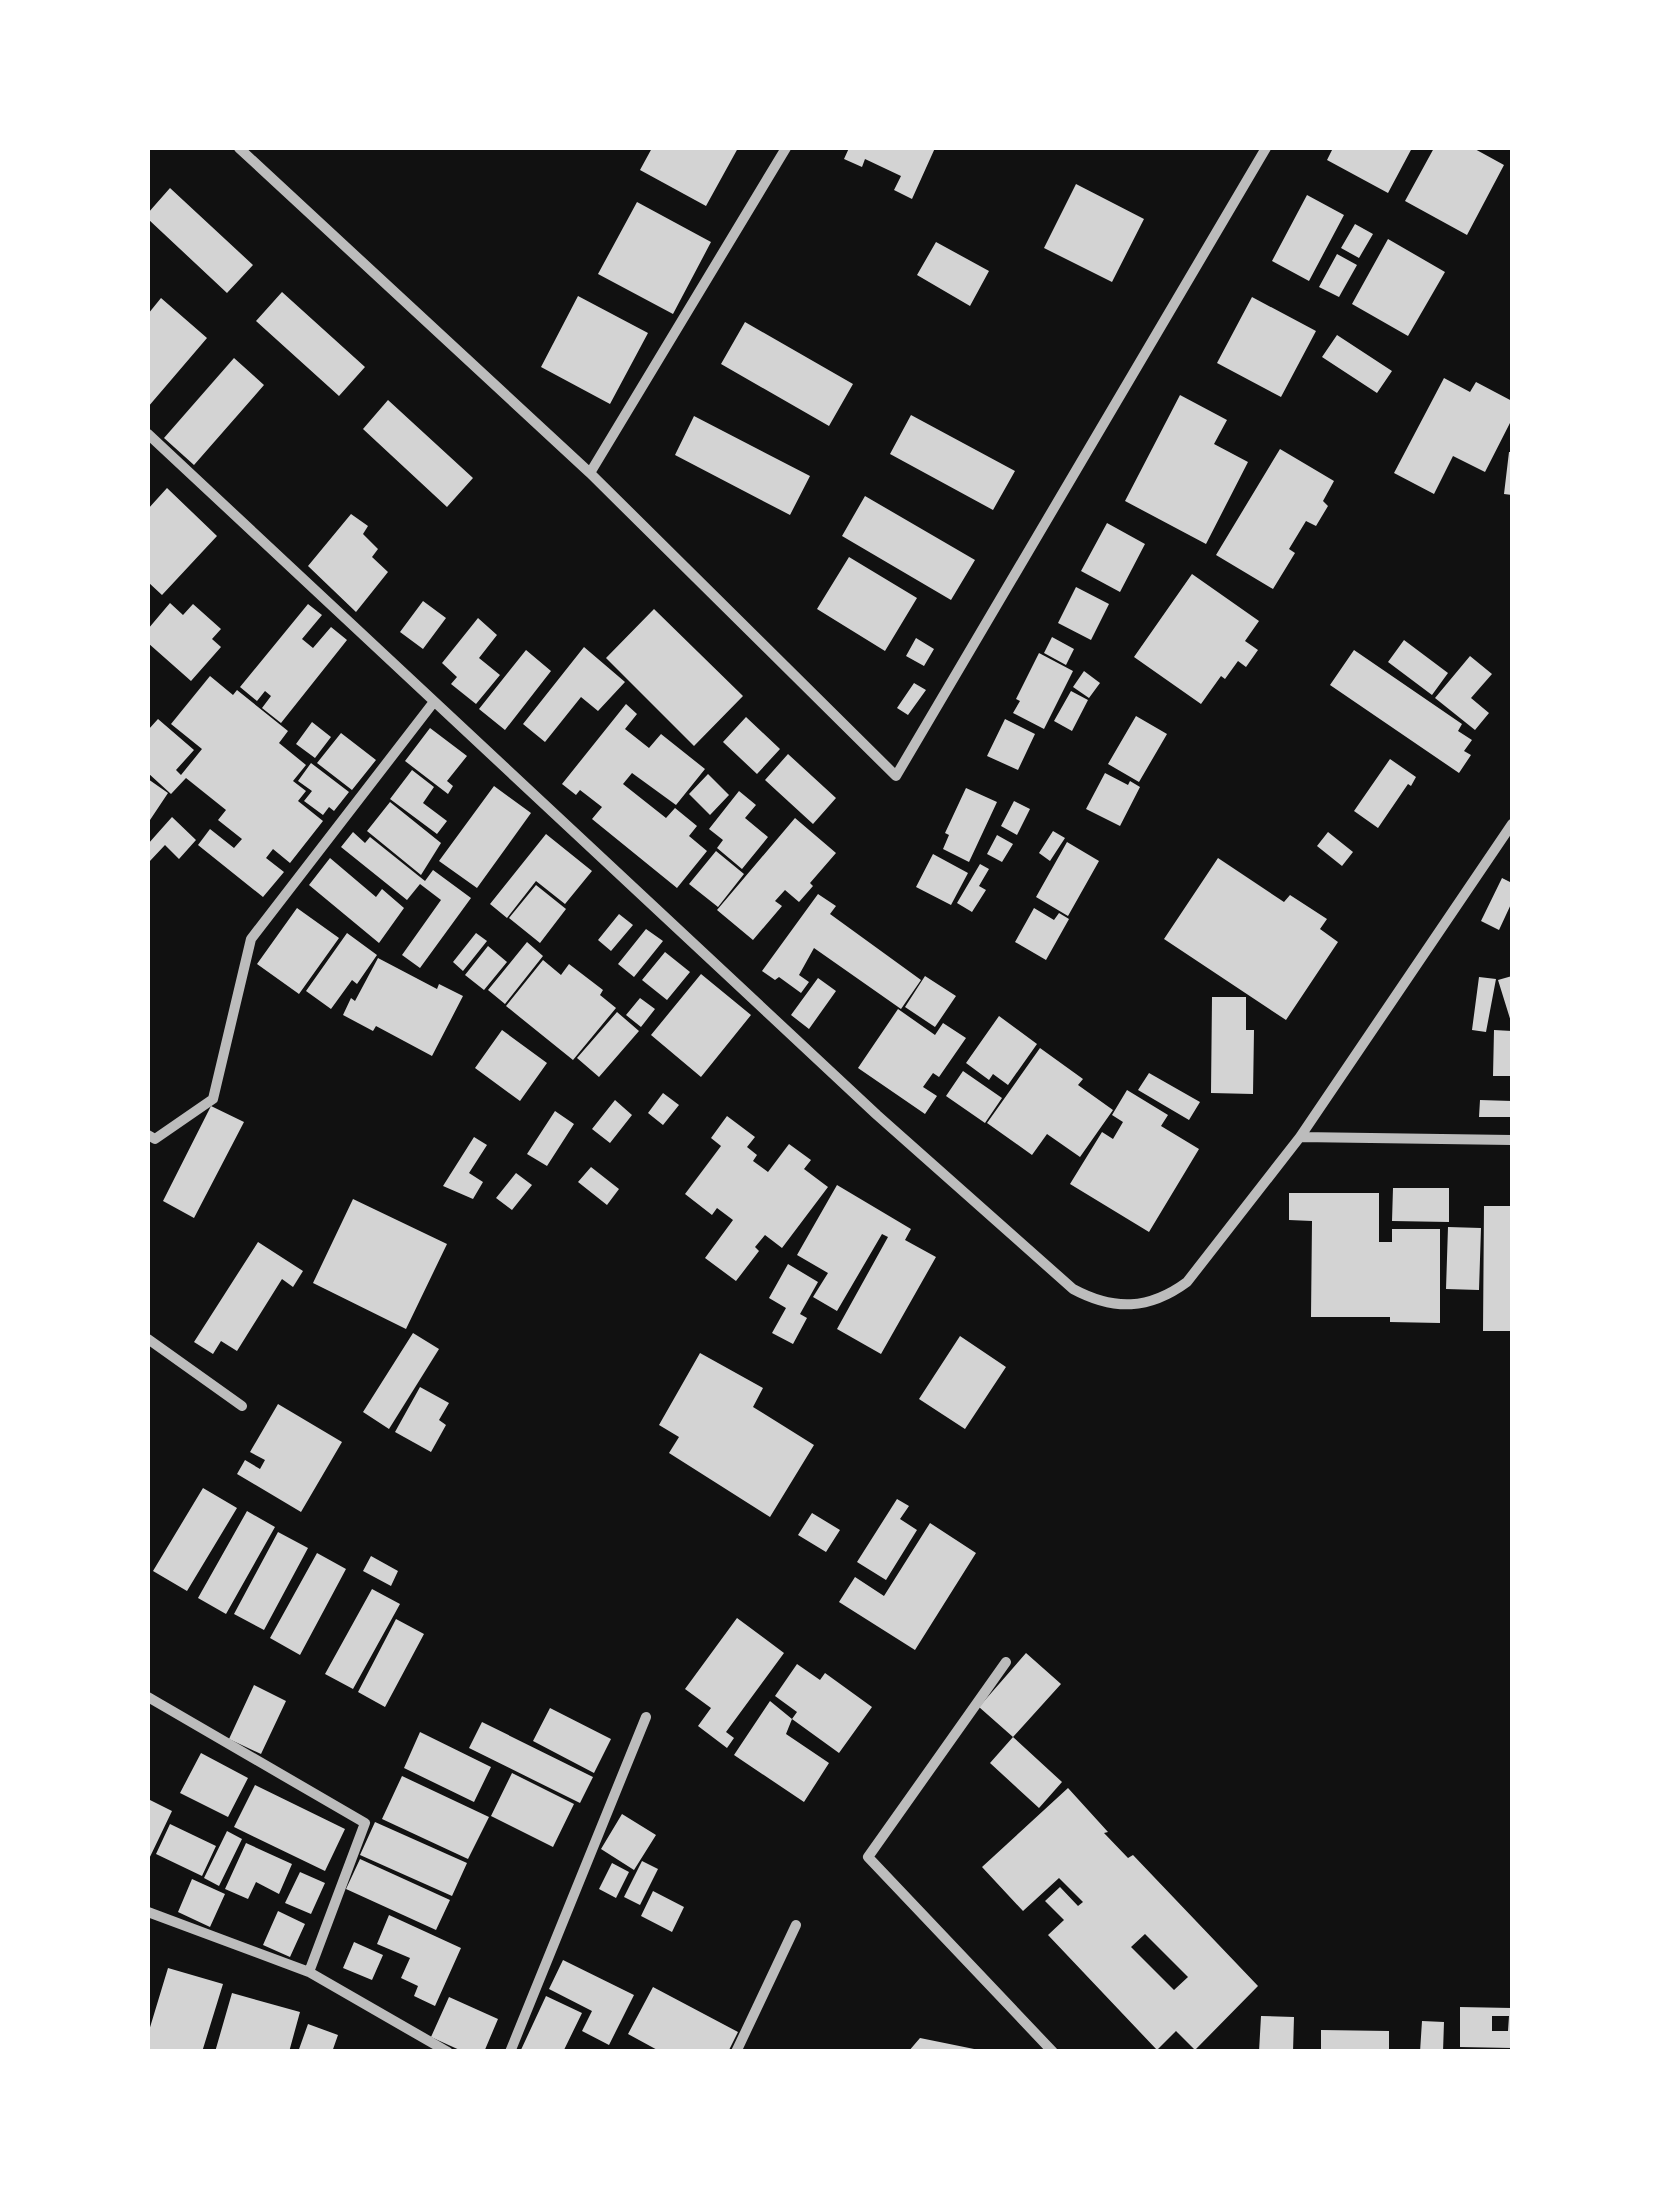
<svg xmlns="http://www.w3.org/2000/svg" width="1660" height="2199" font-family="'PT Sans',sans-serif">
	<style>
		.building { fill: #d3d3d3; fill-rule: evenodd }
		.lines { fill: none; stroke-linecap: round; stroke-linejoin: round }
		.minor { stroke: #bcbcbc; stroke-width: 10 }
	</style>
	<rect width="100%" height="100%" fill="#111"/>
	<path class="building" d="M652 148H738L706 206 640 170Z
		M849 148H935L912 199 894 190 901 176 865 159 862 167 844 159Z
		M1333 148H1412L1388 193 1327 160Z
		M1434 148H1473L1504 165 1467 235 1405 201Z
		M1076 184 1144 219 1112 282 1044 248Z
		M170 188 253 265 227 293 148 219V213Z
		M1307 195 1344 215 1309 281 1272 261Z
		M637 202 711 242 673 314 598 274Z
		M1355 224 1373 234 1359 258 1341 248Z
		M1388 239 1445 272 1408 336 1352 304Z
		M936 242 989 271 970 306 917 275Z
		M1337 254 1357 265 1339 297 1319 287Z
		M282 292 365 367 339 396 256 321Z
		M578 296 648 333 610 404 541 367Z
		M1252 297 1316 331 1281 397 1217 363Z
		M161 298 207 338 148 407V314Z
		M745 322 853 384 829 426 721 364Z
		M1337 335 1392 371 1377 393 1322 357Z
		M234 358 264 385 194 465 164 438Z
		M1444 378 1470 392 1476 382 1512 401V419L1485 472 1453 456 1434 494 1394 473Z
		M1180 395 1227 420 1214 444 1248 462 1206 544 1125 501Z
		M388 400 473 478 447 507 363 429Z
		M911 415 1015 471 993 510 890 454Z
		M694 416 810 476 790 515 675 455Z
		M1280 449 1334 481 1323 501 1328 506 1316 526 1306 521 1289 549 1295 553 1273 589 1216 555Z
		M1509 452H1512V495L1504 494Z
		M167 488 217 536 162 595 148 582V509Z
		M865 496 975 560 951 600 842 536Z
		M351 514 368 526 363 534 378 549 372 557 388 572 356 612 308 566Z
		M1107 523 1145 544 1120 592 1081 571Z
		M849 557 917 598 885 651 817 609Z
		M1192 574 1259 621 1245 641 1258 650 1246 667 1238 661 1225 679 1221 676 1201 704 1134 657Z
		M1076 587 1109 604 1091 640 1058 623Z
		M423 601 446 618 423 649 400 632Z
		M170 603 183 615 193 604 221 629 212 639 221 647 191 681 148 643V629Z
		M308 604 322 615 302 639 313 648 331 627 347 640 281 723 262 708 271 696 265 691 257 701 240 687Z
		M654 609 743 696 694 746 606 658Z
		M478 618 497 635 479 658 500 675 476 704 451 684 457 677 442 663Z
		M1052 637 1074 649 1066 665 1044 653Z
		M916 638 934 649 924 666 906 656Z
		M1404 640 1448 673 1432 695 1388 662Z
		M584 647 625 682 598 711 581 697 545 742 523 724Z
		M526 650 551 671 505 730 479 709Z
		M1354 650 1462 724 1458 731 1472 740 1464 751 1471 755 1459 773 1330 685Z
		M1039 653 1073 671 1044 729 1013 713 1020 701 1016 699Z
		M1470 656 1492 674 1471 698 1489 713 1475 730 1435 698Z
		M1084 671 1100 683 1089 698 1073 687Z
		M210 676 233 695 237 690 288 731 279 743 306 765 293 781 306 791 298 801 323 821 290 863 273 849 266 858 284 872 263 897 198 845 210 829 234 848 242 839 218 820 226 810 186 778 171 794 148 773V730L158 719 194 750 176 770 181 775 202 749 171 724Z
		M914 683 926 690 908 715 897 708Z
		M1071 691 1088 700 1072 731 1054 721Z
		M626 704 637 714 625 729 649 748 661 734 705 769 676 805 632 773 623 784 666 818 675 808 697 826 689 836 707 851 677 888 592 819 602 807 580 790 576 795 562 784Z
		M1136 716 1167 734 1139 782 1108 764Z
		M746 717 780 749 757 774 723 742Z
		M1005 719 1035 734 1018 770 987 756Z
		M312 722 331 737 315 758 296 744Z
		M430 728 467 756 447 781 453 786 448 794 405 761Z
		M341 733 376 760 352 790 317 763Z
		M788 754 836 798 813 824 765 780Z
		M1390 759 1416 777 1411 786 1408 784 1378 828 1354 811Z
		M311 763 349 792 334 811 329 807 323 815 304 801 312 791 298 781Z
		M412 770 434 787 423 803 447 821 437 834 390 799Z
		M1105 773 1128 785 1130 781 1140 787 1120 826 1086 809Z
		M708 774 729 795 710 815 689 794Z
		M148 779 168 793 148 823Z
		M494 786 531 813 477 888 439 861Z
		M966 788 997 802 969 862 943 849 949 835 945 833Z
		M739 791 756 805 745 818 768 837 742 869 717 848 723 840 709 829Z
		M1014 801 1030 809 1017 835 1001 826Z
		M390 802 441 843 421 875 367 831Z
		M172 817 196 840 179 859 165 845 149 862 148 844Z
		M795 818 836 853 810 883 813 886 799 902 785 890 775 901 782 906 753 940 717 910Z
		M1053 831 1065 838 1050 861 1039 853Z
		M353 832 365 843 370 837 425 881 433 870 471 898 420 968 402 955 441 900 420 884 407 900 341 847Z
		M1328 832 1353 852 1342 866 1317 846Z
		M546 834 592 871 565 904 536 881 507 918 490 904Z
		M997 835 1013 844 1002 862 987 854Z
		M1067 842 1099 861 1068 916 1036 897Z
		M716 851 744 874 718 907 689 884Z
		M933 854 968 873 951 905 916 887Z
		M330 858 376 897 382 889 404 908 379 943 309 885Z
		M1218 858 1284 902 1290 895 1327 919 1320 929 1338 942 1286 1020 1164 939Z
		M980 864 989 869 979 886 986 890 972 912 957 903Z
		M1502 878 1512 883V902L1499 930 1481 921Z
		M536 885 566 909 540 943 509 918Z
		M818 894 836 906 830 914 921 980 901 1009 814 948 799 975 809 982 801 993 779 977 775 980 762 971Z
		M297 908 339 938 299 994 257 964Z
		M1034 908 1054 920 1059 913 1069 919 1046 960 1015 942Z
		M619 914 633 925 611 951 598 940Z
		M646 929 663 941 634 977 618 964Z
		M347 933 377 955 357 984 352 980 331 1009 306 991Z
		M476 933 487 941 463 971 453 962Z
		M527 942 543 956 505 1004 488 990Z
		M488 946 507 962 484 990 465 975Z
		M665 952 690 972 667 1000 642 980Z
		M378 958 437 989 439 984 463 996 432 1056 376 1026 373 1031 343 1015 351 998 355 1001Z
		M543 960 561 975 569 964 603 990 600 995 616 1008 573 1060 506 1006Z
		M701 974 751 1015 701 1077 651 1035Z
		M925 976 956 996 935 1027 905 1007Z
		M1512 976V1025L1498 980Z
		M1479 977 1496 979 1486 1032 1472 1030Z
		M818 978 836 991 809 1029 791 1015Z
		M1212 997H1246V1030H1254L1253 1094 1211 1093Z
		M640 998 655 1009 641 1027 626 1015Z
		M898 1009 935 1035 943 1023 966 1038 939 1077 933 1073 923 1087 937 1096 925 1114 858 1068Z
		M617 1012 639 1031 599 1077 577 1058Z
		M999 1016 1037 1044 1008 1085 993 1074 989 1080 966 1063Z
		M502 1030 547 1063 520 1101 475 1068Z
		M1494 1030 1512 1031 1511 1076H1493Z
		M1040 1048 1083 1079 1078 1085 1113 1110 1080 1157 1047 1134 1032 1155 987 1123Z
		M963 1071 1002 1098 985 1123 946 1096Z
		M1149 1073 1200 1102 1189 1120 1138 1090Z
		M1127 1090 1168 1115 1161 1126 1199 1149 1149 1232 1070 1184 1102 1132 1113 1139 1123 1122 1112 1115Z
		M663 1093 679 1105 663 1125 648 1113Z
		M615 1100 632 1115 610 1143 592 1129Z
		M1480 1100 1512 1101V1117H1479Z
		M211 1106 244 1122 194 1218 163 1201Z
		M555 1111 574 1124 547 1166 527 1154Z
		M727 1116 755 1137 747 1147 757 1155 753 1161 768 1172 789 1144 811 1160 804 1169 828 1187 782 1248 765 1235 755 1247 759 1251 736 1281 705 1258 733 1220 717 1208 712 1215 685 1194 721 1146 711 1138Z
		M474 1137 487 1145 469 1173 483 1182 473 1199 443 1186Z
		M591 1167 619 1189 607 1205 578 1182Z
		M516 1173 532 1185 512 1210 496 1198Z
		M837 1185 911 1229 905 1240 936 1257 881 1354 837 1329 888 1237 882 1234 837 1311 813 1297 828 1273 797 1255Z
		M1393 1188H1449V1222L1392 1221Z
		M1289 1193H1379V1242H1392V1229H1440V1323L1390 1322V1317H1311L1312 1221 1289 1220Z
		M353 1199 447 1244 406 1329 313 1283Z
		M1484 1206H1512V1331H1483Z
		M1448 1227 1481 1228 1479 1290 1446 1289Z
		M258 1242 303 1271 293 1287 282 1279 237 1351 221 1341 213 1354 194 1342Z
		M788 1264 818 1282 800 1314 807 1318 793 1344 772 1333 786 1308 769 1298Z
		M413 1333 439 1349 389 1429 363 1412Z
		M960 1336 1006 1367 965 1429 919 1399Z
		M700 1353 763 1388 753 1407 814 1445 770 1517 669 1453 679 1437 659 1425Z
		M420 1387 449 1403 439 1420 446 1425 431 1452 395 1432Z
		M278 1404 342 1442 301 1512 237 1474 245 1460 260 1469 265 1460 250 1452Z
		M203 1488 237 1508 187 1591 153 1571Z
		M897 1499 909 1506 900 1519 917 1530 886 1580 857 1562Z
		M247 1511 275 1527 226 1614 198 1598Z
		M812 1513 840 1530 826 1552 798 1535Z
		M930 1523 976 1553 915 1650 839 1602 855 1577 884 1596Z
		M278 1532 308 1548 264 1630 234 1614Z
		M317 1553 346 1569 300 1655 270 1638Z
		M371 1556 398 1571 391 1586 363 1571Z
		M372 1589 400 1604 353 1689 325 1674Z
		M737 1618 784 1653 726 1732 734 1738 727 1748 698 1726 711 1708 685 1689Z
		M396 1619 424 1634 385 1707 358 1692Z
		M1026 1653 1061 1684 1013 1737 979 1707Z
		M797 1664 820 1680 825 1673 872 1707 839 1753 792 1719 786 1734 829 1763 804 1802 734 1755 770 1701 792 1719 797 1712 775 1696Z
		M254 1685 286 1701 261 1754 229 1739Z
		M550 1708 611 1739 594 1773 533 1741Z
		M482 1722 593 1777 580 1803 469 1748Z
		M420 1732 491 1767 474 1802 404 1768Z
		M1013 1737 1062 1782 1039 1808 990 1763Z
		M201 1753 248 1778 228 1817 180 1793Z
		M512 1773 574 1804 553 1847 491 1816Z
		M402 1776 489 1817 468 1859 382 1819Z
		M255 1785 345 1829 325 1871 234 1827Z
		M1068 1788 1108 1832 1104 1833 1128 1858 1133 1855 1258 1986 1195 2050 1176 2031 1157 2050 1048 1935 1064 1920 1045 1901 1060 1887 1078 1906 1083 1902 1059 1878 1023 1911 982 1867ZM1145 1934 1188 1977 1174 1990 1131 1947Z
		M148 1799 172 1811 148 1861Z
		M622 1814 656 1835 634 1870 601 1849Z
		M375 1822 467 1863 452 1896 360 1855Z
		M170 1824 216 1846 202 1876 156 1854Z
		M227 1831 242 1839 219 1886 204 1878Z
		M246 1843 292 1864 279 1894 256 1882 248 1899 225 1889Z
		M360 1859 450 1900 436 1930 346 1889Z
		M642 1861 658 1869 640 1905 624 1897Z
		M612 1863 629 1872 616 1898 599 1889Z
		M300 1872 325 1883 311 1914 285 1903Z
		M192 1879 225 1894 210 1927 178 1912Z
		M653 1891 684 1907 672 1932 641 1916Z
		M278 1911 305 1924 290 1957 263 1945Z
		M389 1915 461 1948 435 2006 414 1996 418 1986 401 1978 410 1958 377 1944Z
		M354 1942 383 1955 372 1980 343 1968Z
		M563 1960 634 1995 609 2045 582 2031 592 2011 549 1989Z
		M168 1968 223 1984 202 2052H148V2034Z
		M653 1987 738 2032 728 2052H661L628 2034Z
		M232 1993 300 2012 289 2052H215Z
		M546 1996 582 2013 563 2052H520Z
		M449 1997 498 2019 484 2052H464L431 2037Z
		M1460 2007 1512 2008V2048L1460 2047ZM1492 2016H1509L1508 2031H1492Z
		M1261 2016 1294 2017 1293 2052H1259Z
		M1422 2021 1444 2022 1443 2052H1420Z
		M308 2024 338 2035 332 2052H298Z
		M1321 2030 1389 2031V2052H1321Z
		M920 2038 979 2050V2052H908Z"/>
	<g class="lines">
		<path class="minor" d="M239 148 590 473 896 776 1266 148
			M148 434 877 1115 1073 1289C1114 1311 1149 1310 1187 1282L1300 1137 1512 824
			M590 473 786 148
			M148 1135 155 1139 213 1099 251 939 433 703
			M1300 1137 1512 1140
			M148 1339 242 1406
			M1006 1662 868 1857 1053 2052
			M148 1697 365 1823 309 1972
			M148 1912 309 1972 448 2052
			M510 2052 646 1717
			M736 2052 796 1925"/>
	</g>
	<rect width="1660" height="2199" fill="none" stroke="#ffffff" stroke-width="300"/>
</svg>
